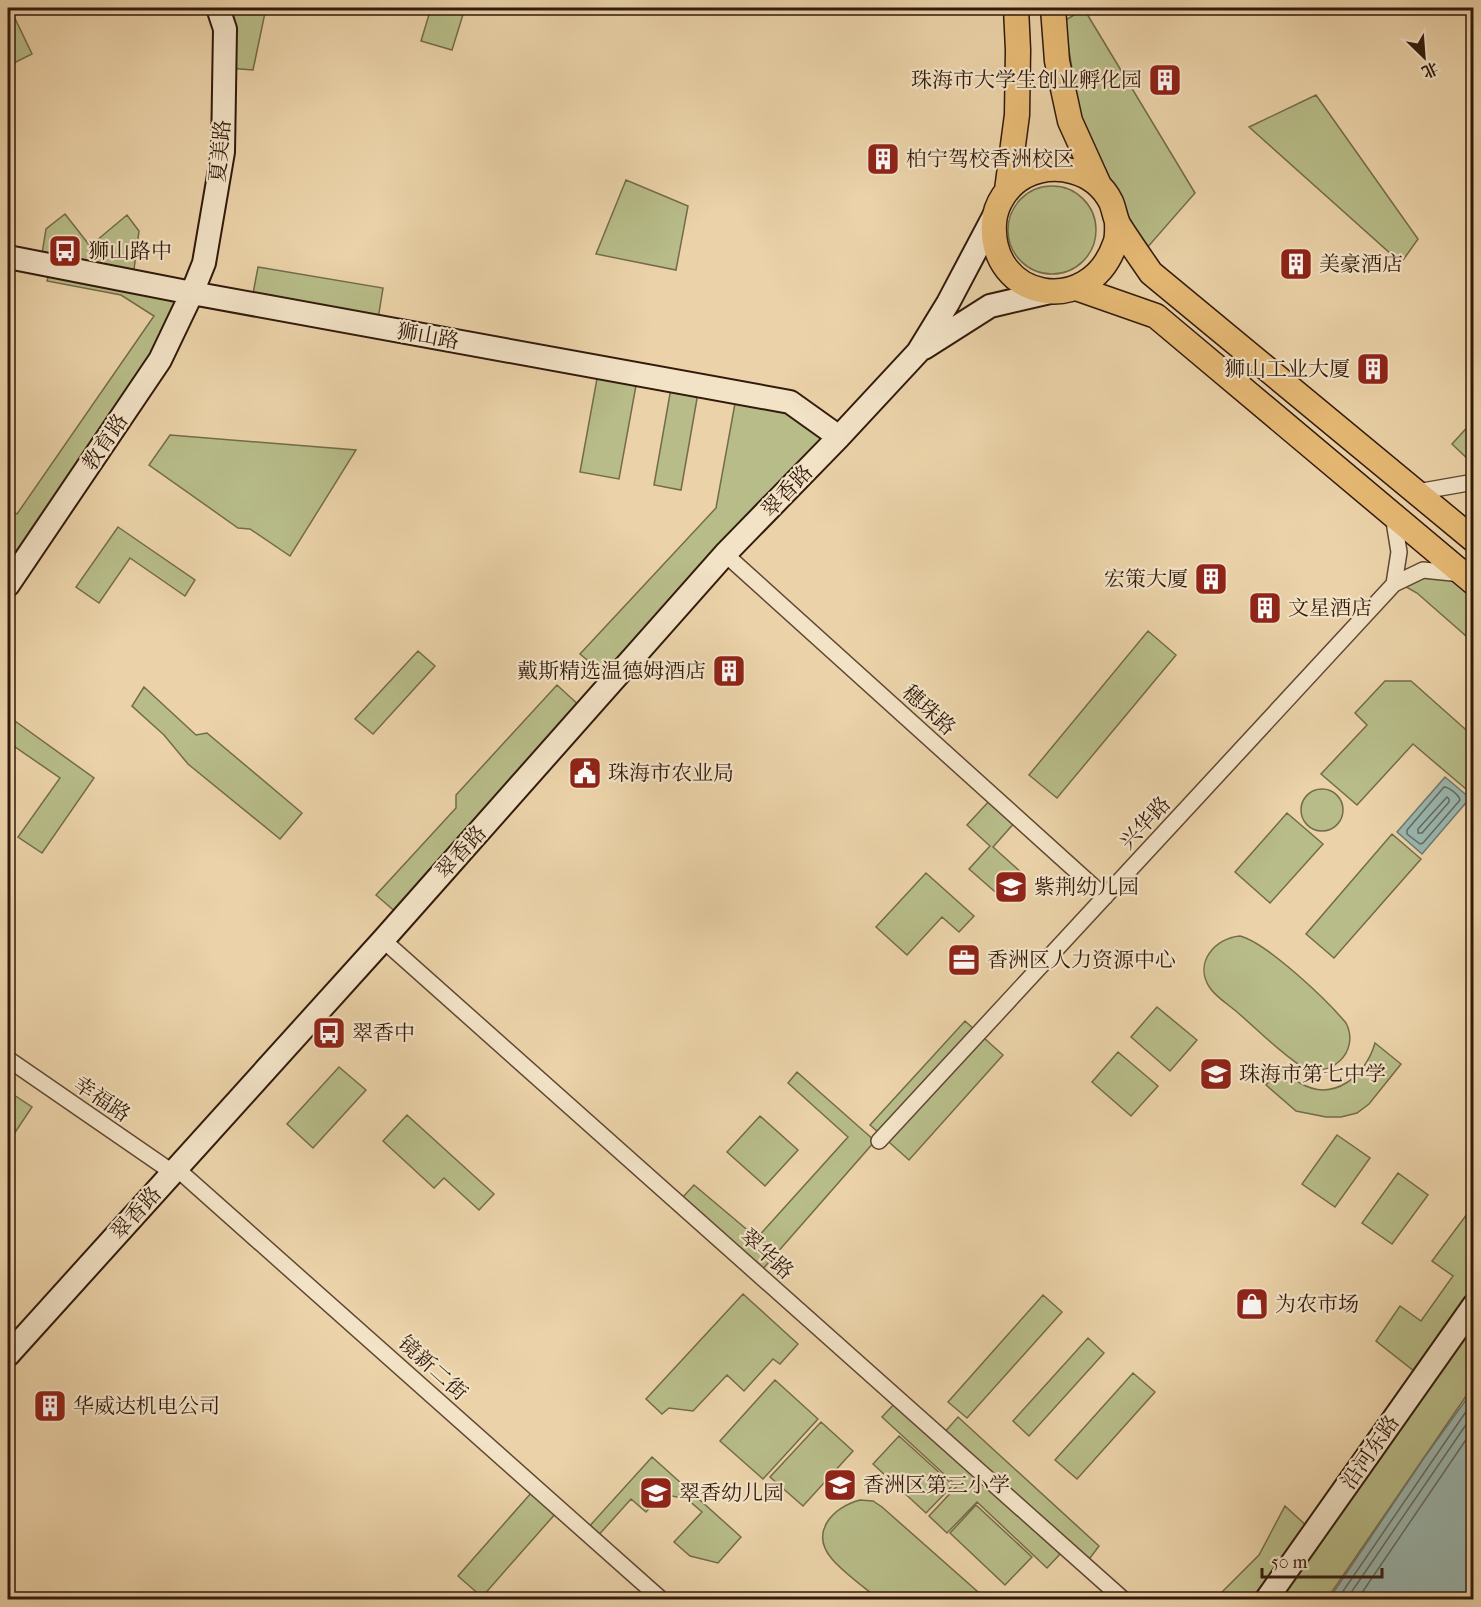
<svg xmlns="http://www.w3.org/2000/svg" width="1481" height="1607" font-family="'IM FELL French Canon','Noto Serif SC',serif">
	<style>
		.green { fill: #b7bc88; stroke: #746b4a; stroke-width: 1.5 }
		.water { fill: #99b6af; stroke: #70786e; stroke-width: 1.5 }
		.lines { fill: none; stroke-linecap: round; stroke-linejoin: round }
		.shore { stroke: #66685e; stroke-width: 1.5 }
		.street-casing { stroke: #604833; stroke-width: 18 }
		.secondary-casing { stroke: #321a0c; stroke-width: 26 }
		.primary-casing { stroke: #321a0c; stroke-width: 27 }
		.street { stroke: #f2e2c6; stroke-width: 15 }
		.secondary { stroke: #f2e2c6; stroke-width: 22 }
		.primary { stroke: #e6b974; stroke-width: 24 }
		.labels { text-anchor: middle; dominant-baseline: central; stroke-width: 4.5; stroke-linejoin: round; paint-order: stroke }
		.poi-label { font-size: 21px; fill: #321a0c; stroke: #f2e2c6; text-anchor: start }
		.street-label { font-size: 21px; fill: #321a0c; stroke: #f2e2c6 }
	</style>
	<rect width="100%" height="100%" fill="#ebd2a8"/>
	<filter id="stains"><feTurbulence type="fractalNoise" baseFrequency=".00333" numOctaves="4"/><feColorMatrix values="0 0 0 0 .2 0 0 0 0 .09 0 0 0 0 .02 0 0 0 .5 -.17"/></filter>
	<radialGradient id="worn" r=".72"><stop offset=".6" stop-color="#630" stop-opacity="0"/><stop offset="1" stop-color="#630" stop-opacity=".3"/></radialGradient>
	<path class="green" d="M8 8H10L32 54 8 66Z
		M222 8H266L253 70 228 68Z
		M431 8H465L452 50 421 41Z
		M1084 9 1195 193 1146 249 1127 214 1080 116 1064 21Z
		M1316 95 1418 239 1401 263 1249 127Z
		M626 180 688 206 676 270 596 254Z
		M1008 230a44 44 0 1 1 88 0a44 44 0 1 1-88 0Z
		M65 214 90 246 127 215 139 231 133 277 41 260 46 229Z
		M258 267 383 288 378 319 252 299Z
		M50 270 187 295 157 358 8 578V508L17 514 154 316 121 295 47 281Z
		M598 373 637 380 619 479 580 472Z
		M671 388 698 393 681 490 654 485Z
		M736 398 786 408 830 438 610 679 580 654 716 508Z
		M1473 421V464L1452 444Z
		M170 435 356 450 290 556 250 529 238 528 149 465Z
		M118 527 195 580 185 596 130 558 99 603 76 587Z
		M1424 575 1463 579 1473 588V642L1417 593 1401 584Z
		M1148 631 1176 655 1057 798 1029 775Z
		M418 651 435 666 373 734 355 719Z
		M1385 681H1411L1473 736V795L1413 744 1357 805 1321 774 1367 725 1355 713Z
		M557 685 582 708 398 914 376 895 456 808V795Z
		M144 687 196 735 207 733 302 813 280 839 188 764 164 735 132 706Z
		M8 716 94 778 42 853 18 837 60 778 8 742Z
		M1301 810a21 21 0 1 1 42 0a21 21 0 1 1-42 0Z
		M991 799 1016 821 993 847 1023 874 1001 897 969 869 990 846 967 825Z
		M1287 813 1323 844 1270 903 1235 872Z
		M1392 834 1421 859 1334 958 1306 934Z
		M926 873 974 916 959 932 942 917 907 955 876 927Z
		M1240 936C1267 943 1327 1000 1346 1023 1361 1052 1329 1081 1301 1066 1278 1051 1258 1030 1237 1012 1229 1005 1216 997 1210 988 1193 963 1215 938 1240 936Z
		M1157 1007 1197 1040 1170 1071 1131 1037Z
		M965 1021 1003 1055 909 1160 870 1125Z
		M1375 1043 1401 1064 1369 1104 1357 1113 1341 1117H1326L1296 1111 1266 1085 1282 1067C1288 1072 1293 1079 1300 1083 1334 1103 1366 1075 1375 1043Z
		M1118 1052 1158 1086 1131 1116 1092 1082Z
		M339 1067 366 1090 313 1148 287 1124Z
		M797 1072 875 1141 762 1270 682 1198 694 1185 757 1238 848 1137 788 1083Z
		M8 1091 32 1107 8 1143Z
		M407 1115 494 1194 479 1210 444 1178 434 1188 383 1141Z
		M760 1116 798 1150 765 1186 727 1152Z
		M1337 1135 1370 1158 1335 1207 1302 1184Z
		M1398 1173 1428 1195 1392 1244 1362 1223Z
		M1473 1206V1299L1419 1375 1376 1341 1400 1306 1421 1321 1453 1276 1432 1261Z
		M743 1294 798 1344 780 1364 773 1359 744 1391 727 1375 693 1411 669 1408 662 1414 646 1399Z
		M1043 1295 1062 1312 967 1418 948 1402Z
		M1473 1310V1386L1327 1599 1269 1600Z
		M1088 1338 1104 1353 1029 1436 1013 1421Z
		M1133 1373 1155 1392 1077 1479 1055 1460Z
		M775 1380 818 1419 763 1479 720 1441Z
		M895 1403 1061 1553 1047 1568 977 1502 947 1533 929 1516 957 1486 882 1417Z
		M958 1417 1099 1546 1087 1562 944 1433Z
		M821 1422 853 1451 803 1506 770 1477Z
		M899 1436 953 1485 926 1513 873 1464Z
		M652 1457 741 1537 718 1563 690 1556 674 1542 702 1512 687 1499 662 1494 646 1512 631 1499 596 1538 586 1530Z
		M532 1492 556 1513 482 1597 458 1576Z
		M860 1500 873 1501 882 1507 986 1599H878C863 1586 845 1574 832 1559 809 1532 833 1507 860 1500Z
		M976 1505 1032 1557 1005 1585 950 1533Z
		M1285 1506 1310 1529 1261 1599H1224L1226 1597 1222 1592 1259 1555Z"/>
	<path class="water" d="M1445 777 1470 798 1422 854 1397 832Z
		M1473 1390V1599H1329L1424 1458Z"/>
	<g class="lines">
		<path class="shore" d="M1444 787C1449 787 1459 795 1460 800L1423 843 1420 844 1407 834V830Z
			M1447 797 1449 799V802L1422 833H1418V829Z
			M1337 1600 1474 1400
			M1346 1600 1474 1413
			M1357 1600 1474 1428"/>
		<g class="street-casing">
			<path id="street" d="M1417 492 1474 482
				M725 554 1105 897
				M1394 584 1423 570 1462 574
				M383 940 1124 1600
				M8 1059 172 1172
				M879 1141 1394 584 1399 552 1393 515
				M176 1168 662 1600"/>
		</g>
		<g class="secondary-casing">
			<path id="secondary" d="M8 257 192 293 790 402 839 437
				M924 348 990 306 1050 292
				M8 585 160 360 192 293 204 263 223 152 225 29 218 8
				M8 1355 383 940 725 554 839 437 918 352 948 303 994 216
				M1266 1600 1474 1305"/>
		</g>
		<g class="primary-casing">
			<path id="primary" d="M1053 8 1057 61 1070 121 1099 185
				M1007 190 1017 115 1018 50 1016 8
				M1117 221C1117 228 1118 237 1115 244 1089 319 989 300 994 223 995 204 1008 185 1025 176 1055 161 1095 170 1111 202 1114 209 1115 217 1118 224 1128 240 1140 257 1151 273L1474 540
				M1076 288 1156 316 1474 583"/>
		</g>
		<use href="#street" class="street"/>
		<use href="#secondary" class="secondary"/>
		<use href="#primary" class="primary"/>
	</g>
	<defs>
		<g id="building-square" transform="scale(1.725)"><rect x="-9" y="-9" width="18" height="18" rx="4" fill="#8f2418" stroke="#f2e2c6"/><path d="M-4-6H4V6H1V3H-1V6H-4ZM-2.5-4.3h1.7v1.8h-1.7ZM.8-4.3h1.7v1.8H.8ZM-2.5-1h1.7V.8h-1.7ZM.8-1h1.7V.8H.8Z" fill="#fff"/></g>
		<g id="bus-square" transform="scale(1.725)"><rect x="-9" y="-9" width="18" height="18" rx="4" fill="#8f2418" stroke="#f2e2c6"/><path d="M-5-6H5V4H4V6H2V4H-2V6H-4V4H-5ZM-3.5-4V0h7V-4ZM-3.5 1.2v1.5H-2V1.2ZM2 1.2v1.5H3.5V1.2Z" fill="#fff"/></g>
		<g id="civic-square" transform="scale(1.725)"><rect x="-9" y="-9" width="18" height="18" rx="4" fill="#8f2418" stroke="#f2e2c6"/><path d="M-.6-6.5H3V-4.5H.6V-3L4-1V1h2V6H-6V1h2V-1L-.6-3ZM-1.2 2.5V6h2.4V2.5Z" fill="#fff"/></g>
		<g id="school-square" transform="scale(1.725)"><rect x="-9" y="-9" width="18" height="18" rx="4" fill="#8f2418" stroke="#f2e2c6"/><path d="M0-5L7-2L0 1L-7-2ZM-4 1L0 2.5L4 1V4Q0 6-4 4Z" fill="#fff"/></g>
		<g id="office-square" transform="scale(1.725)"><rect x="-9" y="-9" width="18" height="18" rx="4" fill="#8f2418" stroke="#f2e2c6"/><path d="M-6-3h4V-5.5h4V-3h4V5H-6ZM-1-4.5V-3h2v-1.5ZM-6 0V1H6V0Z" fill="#fff"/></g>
		<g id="shop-square" transform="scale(1.725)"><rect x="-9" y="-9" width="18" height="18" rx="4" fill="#8f2418" stroke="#f2e2c6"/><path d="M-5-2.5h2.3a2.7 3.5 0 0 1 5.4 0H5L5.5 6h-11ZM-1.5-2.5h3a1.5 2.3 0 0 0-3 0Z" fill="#fff"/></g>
	</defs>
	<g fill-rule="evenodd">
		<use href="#building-square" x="1165" y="80"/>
		<use href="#building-square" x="883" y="159"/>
		<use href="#bus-square" x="65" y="251"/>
		<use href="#building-square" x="1296" y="264"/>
		<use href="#building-square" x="1373" y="369"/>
		<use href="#building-square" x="1211" y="579"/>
		<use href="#building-square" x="1265" y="608"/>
		<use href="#building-square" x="729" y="671"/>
		<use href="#civic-square" x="585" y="773"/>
		<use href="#school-square" x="1011" y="887"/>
		<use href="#office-square" x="964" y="960"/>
		<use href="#bus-square" x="329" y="1033"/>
		<use href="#school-square" x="1216" y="1074"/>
		<use href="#shop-square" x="1252" y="1304"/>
		<use href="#building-square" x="50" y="1406"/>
		<use href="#school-square" x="840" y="1485"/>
		<use href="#school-square" x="656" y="1493"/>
	</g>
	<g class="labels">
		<g class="poi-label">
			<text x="1142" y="80" text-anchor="end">珠海市大学生创业孵化园</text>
			<text x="906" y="159">柏宁驾校香洲校区</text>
			<text x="88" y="251">狮山路中</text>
			<text x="1319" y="264">美豪酒店</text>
			<text x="1350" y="369" text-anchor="end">狮山工业大厦</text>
			<text x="1188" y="579" text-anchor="end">宏策大厦</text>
			<text x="1288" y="608">文星酒店</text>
			<text x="706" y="671" text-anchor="end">戴斯精选温德姆酒店</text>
			<text x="608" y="773">珠海市农业局</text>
			<text x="1034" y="887">紫荆幼儿园</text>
			<text x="987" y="960">香洲区人力资源中心</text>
			<text x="352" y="1033">翠香中</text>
			<text x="1239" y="1074">珠海市第七中学</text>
			<text x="1275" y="1304">为农市场</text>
			<text x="73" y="1406">华威达机电公司</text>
			<text x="863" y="1485">香洲区第三小学</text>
			<text x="679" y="1493">翠香幼儿园</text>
		</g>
		<g class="street-label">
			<text transform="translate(220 151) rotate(-85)">夏美路</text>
			<text transform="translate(428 336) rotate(10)">狮山路</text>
			<text transform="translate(105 442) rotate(-56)">教育路</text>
			<text transform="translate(787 491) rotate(-46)">翠香路</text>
			<text transform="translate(929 710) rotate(42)">穗珠路</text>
			<text transform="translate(1145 823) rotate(-47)">兴华路</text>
			<text transform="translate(461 852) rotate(-48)">翠香路</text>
			<text transform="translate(102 1099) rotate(34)">幸福路</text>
			<text transform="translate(136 1213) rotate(-48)">翠香路</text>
			<text transform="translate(767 1254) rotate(42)">翠华路</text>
			<text transform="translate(433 1368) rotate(42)">镜新二街</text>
			<text transform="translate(1370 1452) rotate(-55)">沿河东路</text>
		</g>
	</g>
	<rect width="1481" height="1607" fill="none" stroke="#ebd2a8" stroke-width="30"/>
	<rect x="9" y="9" width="1463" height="1589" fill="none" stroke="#321a0c" stroke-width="3"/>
	<rect x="15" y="15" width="1451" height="1577" fill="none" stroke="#321a0c" stroke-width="1.5"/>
	<g transform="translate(1424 57) rotate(155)" stroke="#f2e2c6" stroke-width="4.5" paint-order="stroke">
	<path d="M0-4.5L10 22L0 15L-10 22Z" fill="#321a0c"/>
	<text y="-9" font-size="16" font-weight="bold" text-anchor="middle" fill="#321a0c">北</text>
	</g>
	<path d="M1262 1568v9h120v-9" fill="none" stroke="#321a0c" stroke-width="3"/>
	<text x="1271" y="1568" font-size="18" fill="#321a0c" stroke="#f2e2c6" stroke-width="4.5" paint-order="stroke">50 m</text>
	<rect width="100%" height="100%" filter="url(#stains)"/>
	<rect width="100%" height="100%" fill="url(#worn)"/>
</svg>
